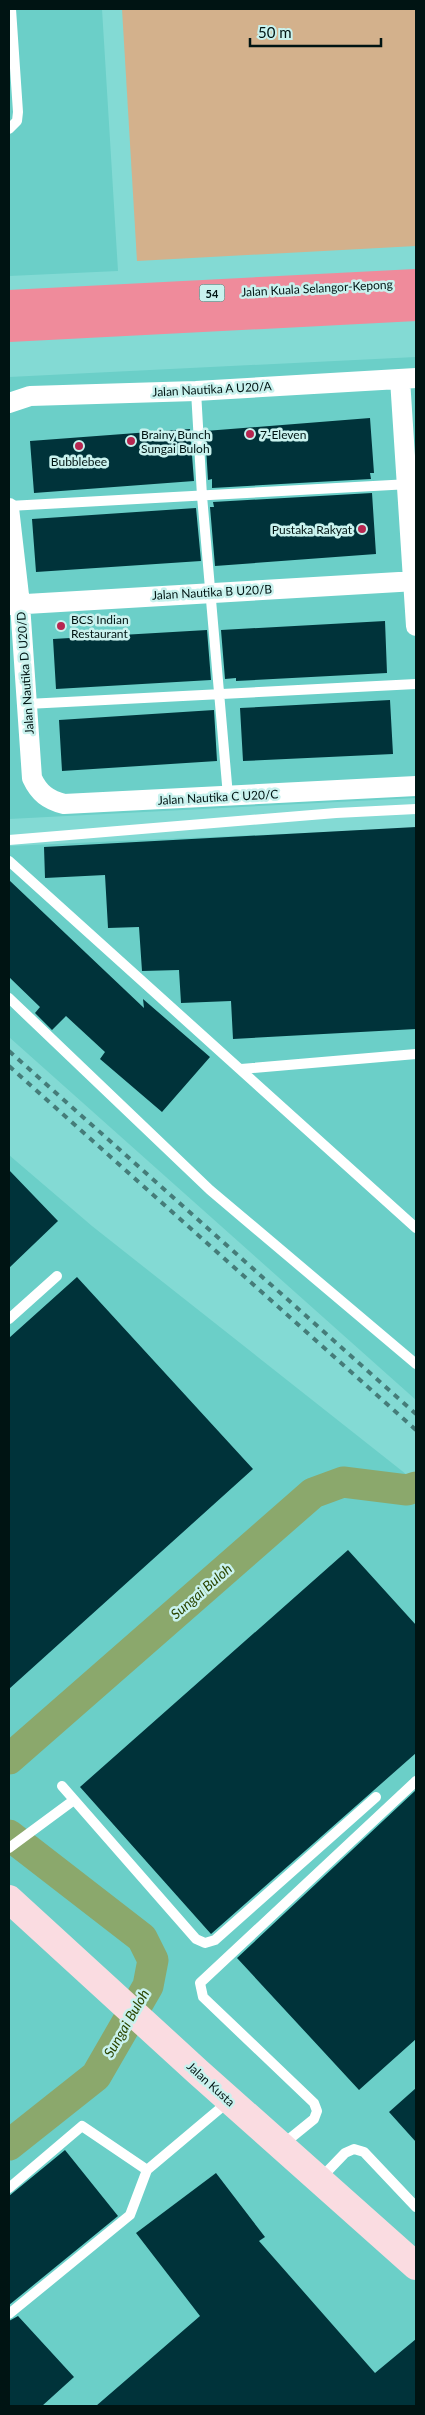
<svg xmlns="http://www.w3.org/2000/svg" width="425" height="2415" font-family="Lato,sans-serif">
	<style>
		.built { fill: #6bcfc8 }
		.green { fill: #d3b18c }
		.lines { fill: none; stroke-linecap: round; stroke-linejoin: round }
		.river { stroke: #8ba86c; stroke-width: 31 }
		.building { fill: #00333a }
		.lane { stroke: #fff; stroke-width: 10 }
		.street { stroke: #fff; stroke-width: 20 }
		.secondary { stroke: #fadce1; stroke-width: 28 }
		.highway { stroke: #ef8b9b; stroke-width: 28 }
		.rail { stroke: #457c79; stroke-width: 4; stroke-dasharray: 6 6; stroke-linecap: butt }
		.poi-dot { fill: #b72650; stroke: #c9f2ee; stroke-width: 2 }
		.labels { text-anchor: middle; dominant-baseline: central; stroke-width: 5; stroke-linejoin: round; paint-order: stroke }
		.shield { fill: #c9f2ee; stroke: #3c5755; stroke-width: 1 }
		.shield-label { font-size: 11px; font-weight: bold; fill: #001413 }
		.street-label { font-size: 12px; fill: #001413; stroke: #c9f2ee }
		.poi-label { font-size: 12px; fill: #001413; stroke: #c9f2ee; text-anchor: start }
		.water-label { font-size: 14px; font-style: italic; fill: #2b4500; stroke: #c9f2ee }
	</style>
	<rect width="100%" height="100%" fill="#83dad4"/>
	<path class="built" d="M9 9H102L118 271 9 276Z
		M416 357V798L9 819V377Z
		M416 828V1400L9 1037V846Z
		M9 1155 92 1226 416 1482V2406H9Z"/>
	<path class="green" d="M122 9H416V246L137 261Z"/>
	<g class="lines">
		<path class="river" d="M9 1759 313 1493 343 1482 407 1490 416 1487
			M9 1835 142 1938 153 1960 148 1986 96 2076 9 2145"/>
	</g>
	<path class="building" d="M370 418 374 473H370L371 479 212 488V479L208 480 205 431Z
		M190 429 194 481 34 493 30 441Z
		M372 493 376 554 215 566 210 507H214L213 502Z
		M196 508 201 561 36 572 32 519Z
		M385 621 387 673 236 681V678L225 679 221 630Z
		M207 630 211 680 56 689 53 639Z
		M390 700 393 754 243 761 240 708Z
		M214 710 217 761 62 771 59 720Z
		M416 827V1029L233 1039 231 1001 181 1003 179 970 142 971 139 927 108 928 105 875 45 878 44 847Z
		M9 880 144 1008 143 999 210 1057 162 1112 100 1059 105 1052 66 1016 52 1030 35 1013 40 1007 9 977Z
		M9 1170 58 1221 9 1268Z
		M77 1277 253 1469 9 1689V1338Z
		M348 1550 416 1625V1753L211 1934 80 1787Z
		M416 1790V2039L359 2090 237 1958Z
		M416 2088V2142L389 2112Z
		M65 2150 118 2216 9 2305V2196Z
		M216 2173 265 2237 259 2241 375 2373 416 2339V2406H96L200 2316 136 2233Z
		M18 2316 74 2377 42 2406H9V2321Z"/>
	<g class="lines">
		<path class="lane" d="M9 129 17 121 18 112 11 9
			M196 391 202 496 228 796
			M9 506 410 484
			M27 704 416 684
			M9 840 336 813 416 809
			M9 861 416 1228
			M9 998 210 1190 416 1364
			M241 1069 416 1054
			M9 1319 57 1276
			M62 1786 196 1939 205 1943 215 1940 376 1797
			M9 1848 74 1800
			M282 2145 314 2119 317 2111 314 2103 203 1997 200 1983 416 1781
			M320 2179 345 2153 354 2149 364 2152 416 2207
			M9 2188 82 2126 147 2170 229 2101
			M9 2314 130 2215 147 2170"/>
		<path class="street" d="M400 379 416 626
			M9 403 30 396 196 391 416 378
			M9 508 20 604 32 778C39 793 48 800 64 804L416 786
			M9 605 416 581"/>
		<path class="secondary" d="M9 1899 198 2072 416 2266"/>
		<path class="highway" d="M9 304 416 283
			M9 328 416 307"/>
		<path class="rail" d="M9 1051 416 1414
			M9 1066 416 1430"/>
	</g>
	<g class="poi-dot">
		<circle cx="250" cy="434" r="5"/>
		<circle cx="131" cy="441" r="5"/>
		<circle cx="79" cy="446" r="5"/>
		<circle cx="362" cy="529" r="5"/>
		<circle cx="61" cy="626" r="5"/>
	</g>
	<g class="labels">
		<rect class="shield" x="199.5" y="284.5" width="25" height="17" rx="4"/>
		<g class="shield-label">
			<text x="212" y="293">54</text>
		</g>
		<g class="street-label">
			<text transform="translate(317 288) rotate(-3)">Jalan Kuala Selangor-Kepong</text>
			<text transform="translate(212 389) rotate(-3)">Jalan Nautika A U20/A</text>
			<text transform="translate(212 592) rotate(-3)">Jalan Nautika B U20/B</text>
			<text transform="translate(25 673) rotate(-94)">Jalan Nautika D U20/D</text>
			<text transform="translate(218 797) rotate(-3)">Jalan Nautika C U20/C</text>
			<text transform="translate(211 2084) rotate(42)">Jalan Kusta</text>
		</g>
		<g class="poi-label">
			<text x="141" y="434">Brainy Bunch<tspan x="141" dy="14">Sungai Buloh</tspan></text>
			<text x="260" y="434">7-Eleven</text>
			<text x="79" y="461" text-anchor="middle">Bubblebee</text>
			<text x="352" y="529" text-anchor="end">Pustaka Rakyat</text>
			<text x="71" y="619">BCS Indian<tspan x="71" dy="14">Restaurant</tspan></text>
		</g>
		<g class="water-label">
			<text transform="translate(201 1591) rotate(-41)">Sungai Buloh</text>
			<text transform="translate(126 2023) rotate(-60)">Sungai Buloh</text>
		</g>
	</g>
	<rect width="425" height="2415" fill="none" stroke="#001413" stroke-width="20"/>
	<path d="M250 38v8h131v-8" fill="none" stroke="#001413" stroke-width="2.5"/>
	<text x="258" y="38" font-size="15" fill="#001413" stroke="#c9f2ee" stroke-width="4" paint-order="stroke">50 m</text>
</svg>
